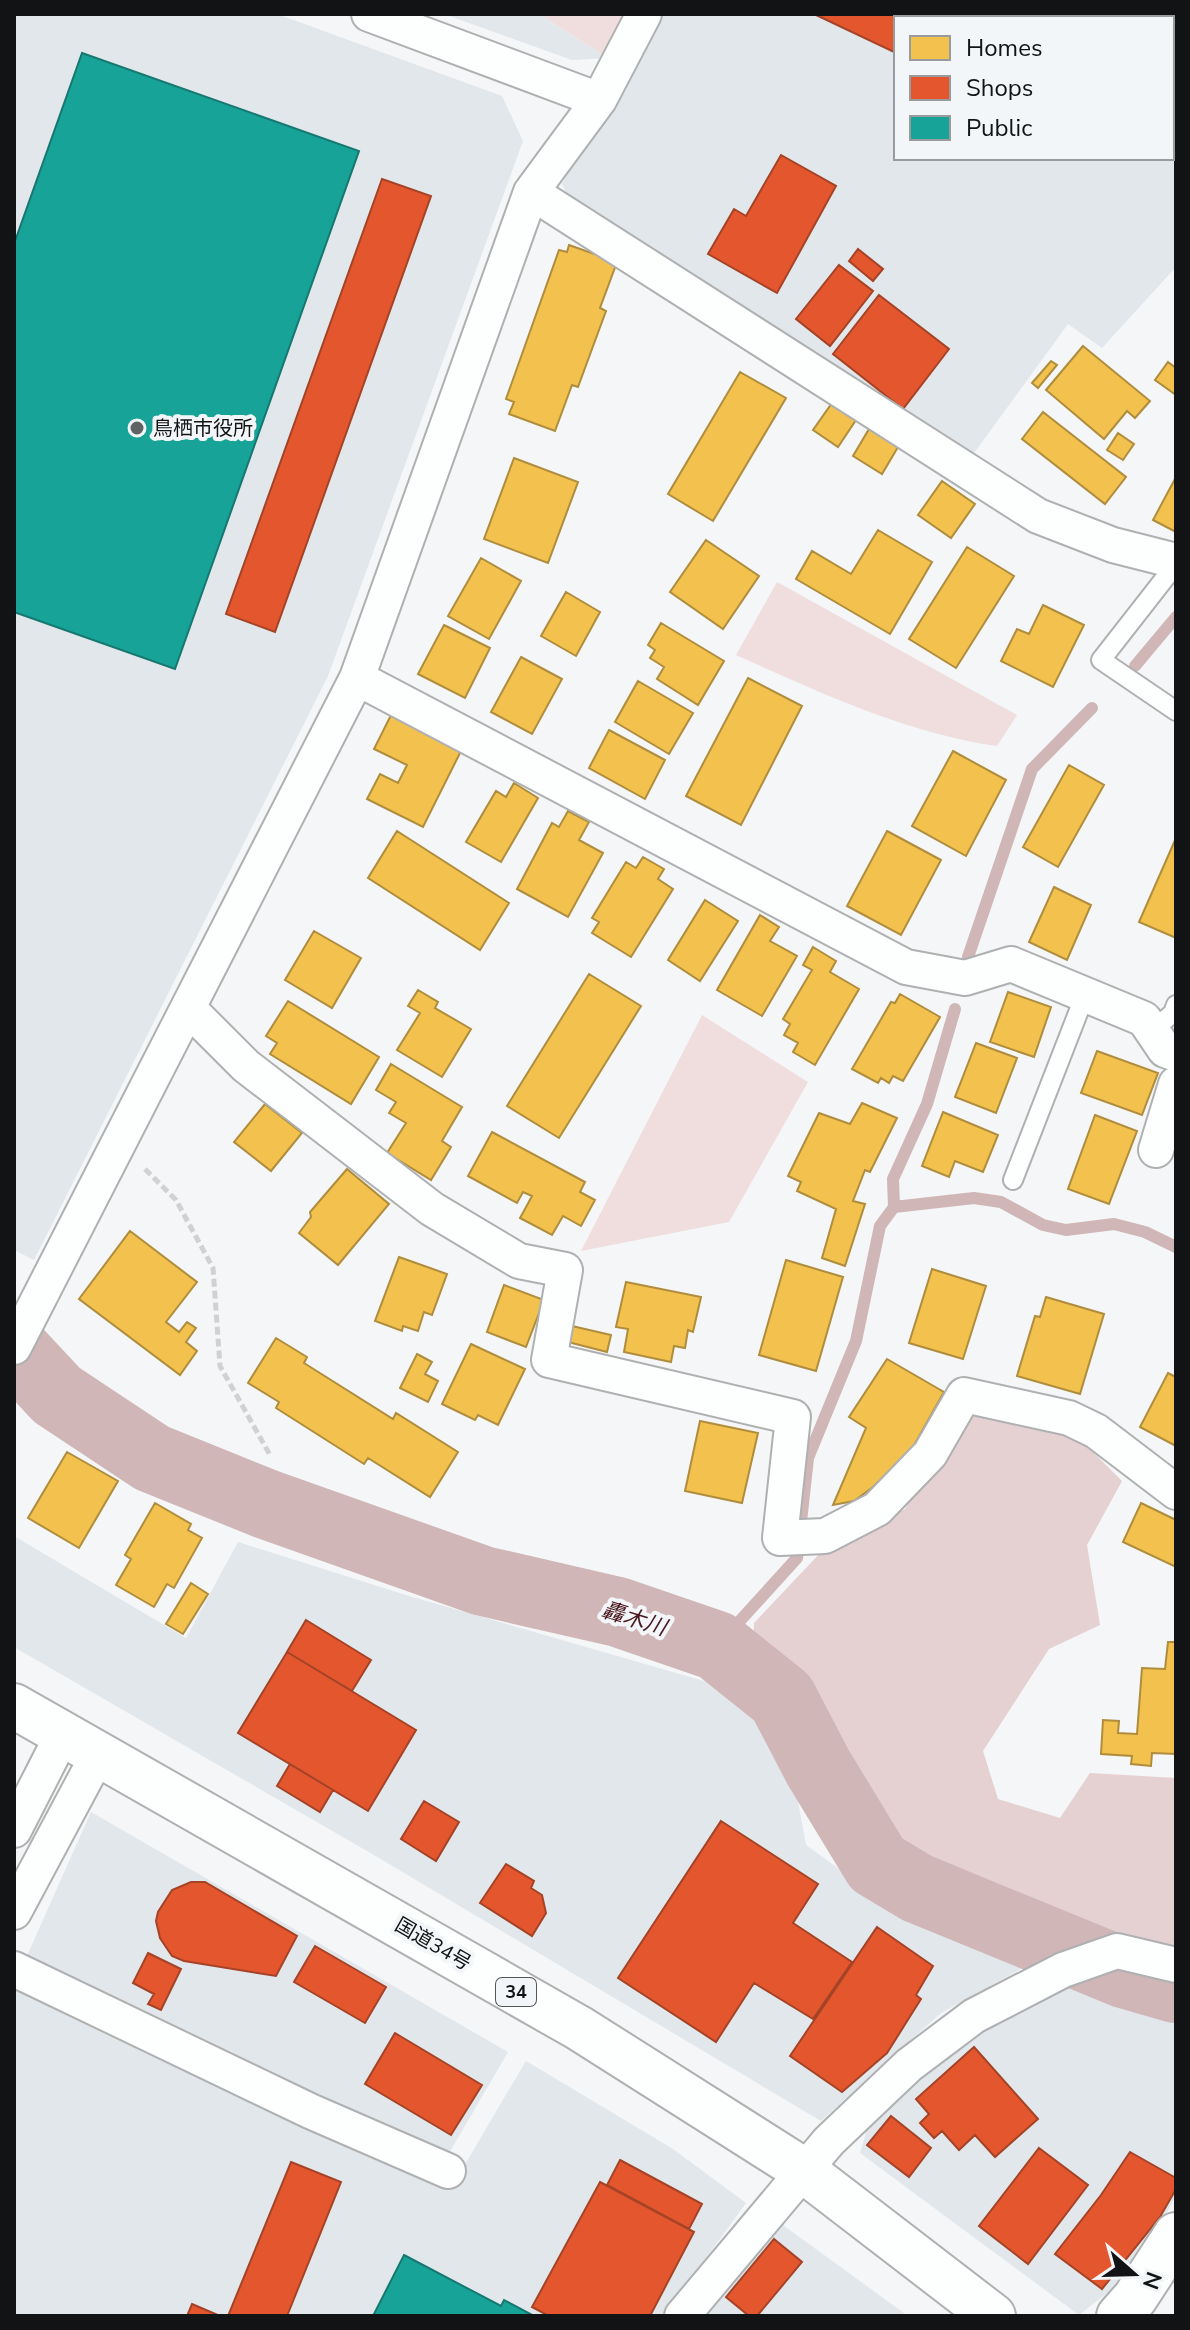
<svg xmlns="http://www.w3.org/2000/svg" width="1190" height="2330" font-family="'Nunito Sans','Noto Sans JP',sans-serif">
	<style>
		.built { fill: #e2e7ec; fill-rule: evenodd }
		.green { fill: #f0dedf }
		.forest { fill: #e5d0d2 }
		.homes { fill: #f2c14e; stroke: #af8d3d; stroke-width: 2 }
		.shops { fill: #e4572e; stroke: #a54326; stroke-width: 2 }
		.public { fill: #17a398; stroke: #167870; stroke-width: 2 }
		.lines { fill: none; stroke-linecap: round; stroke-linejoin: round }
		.stream { stroke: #d0b6b7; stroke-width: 12 }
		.river { stroke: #d0b6b7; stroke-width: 70 }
		.lane-casing { stroke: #afb0b1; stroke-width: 22 }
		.street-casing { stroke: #afb0b1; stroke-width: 38 }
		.secondary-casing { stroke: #afb0b1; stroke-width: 48 }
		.highway-casing { stroke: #afb0b1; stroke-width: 48 }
		.path { stroke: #d1d1d2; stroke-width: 5; stroke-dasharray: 8 4; stroke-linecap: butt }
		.lane { stroke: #fdfefe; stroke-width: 18 }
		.street { stroke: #fdfefe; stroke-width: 34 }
		.secondary { stroke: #fdfefe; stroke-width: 44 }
		.highway { stroke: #fdfefe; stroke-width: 44 }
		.poi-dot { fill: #616263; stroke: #f3f6f8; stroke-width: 3 }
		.labels { text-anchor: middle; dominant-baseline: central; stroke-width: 8; stroke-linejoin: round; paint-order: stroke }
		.shield { fill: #f3f6f8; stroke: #565758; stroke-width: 2 }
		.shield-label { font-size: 18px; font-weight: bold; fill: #121314 }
		.poi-label { font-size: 20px; fill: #121314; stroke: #f3f6f8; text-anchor: start }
		.street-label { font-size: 20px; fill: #121314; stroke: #f3f6f8 }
		.water-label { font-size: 22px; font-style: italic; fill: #4b1820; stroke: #f3f6f8 }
	</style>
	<rect width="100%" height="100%" fill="#f4f6f7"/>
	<path class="built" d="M14 14H277L502 96 523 141 328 676 34 1260 14 1250Z
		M444 14H539L608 58 572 60Z
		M652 14H1176V267L1102 348 1068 324 969 460 569 199 562 184ZM896 18H1172V158H896Z
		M14 1536 186 1638 238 1542 409 1596 704 1681 747 1703 790 1758 806 1845 884 1901 1041 1958 941 2013 821 2121 374 1855 14 1647Z
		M91 1812 508 2052 448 2155 23 1965Z
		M1091 1974 1176 2002V2195L1163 2220 1111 2290 1079 2315 860 2153 872 2113 975 2032Z
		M14 1986 368 2157 451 2188 526 2061 673 2149 746 2203 664 2316H14Z
		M776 2220 908 2316H697Z"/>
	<path class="green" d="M539 14H631L608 58Z
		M777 582 1017 715 997 746C906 733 819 692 736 655Z
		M702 1015 808 1082 729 1222 581 1251Z"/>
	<path class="forest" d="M981 1411 1079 1438 1122 1481 1087 1545 1100 1625 1049 1649 983 1751 998 1799 1060 1818 1090 1773 1176 1778V1952L1104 1935 1083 1937 931 1872 893 1843 804 1692 753 1654 754 1623 824 1549 905 1509 960 1418Z"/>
	<path class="homes" d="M569 245 617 262 600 308 606 311 578 387 572 385 555 431 509 414 514 402 506 399 559 250 567 252Z
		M1083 346 1150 401 1135 418 1127 411 1104 439 1046 390Z
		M1051 361 1057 365 1038 388 1032 383Z
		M1168 362 1176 368V395L1155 380Z
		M740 372 786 398 713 521 668 494Z
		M832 403 856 420 838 447 813 430Z
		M1043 412 1126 477 1105 504 1022 439Z
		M869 429 898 447 882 474 853 456Z
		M1118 433 1134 444 1123 460 1107 450Z
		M514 458 578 482 548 563 484 539Z
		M1176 477V532L1153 520Z
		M942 481 975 504 951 538 918 515Z
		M878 530 932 562 890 634 796 579 812 551 851 574Z
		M706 540 759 576 723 629 670 592Z
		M967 547 1014 576 956 668 909 639Z
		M481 558 521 581 489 639 448 616Z
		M566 592 600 612 576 656 541 636Z
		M1043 605 1084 625 1053 687 1001 661 1017 629 1029 634Z
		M661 623 724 661 698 705 657 679 664 667 650 658 655 650 648 645Z
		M444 625 490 648 465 698 418 674Z
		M521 657 562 679 532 734 491 712Z
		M748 678 802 706 741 825 686 796Z
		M638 681 693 713 669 754 615 722Z
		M391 715 461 751 423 827 367 799 380 774 398 783 407 765 374 749Z
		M609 730 665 760 645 799 589 768Z
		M953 751 1006 780 966 856 912 826Z
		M1069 765 1104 785 1058 867 1023 847Z
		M514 783 538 798 501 862 466 842 496 791 506 797Z
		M568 811 589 822 579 840 603 853 568 917 517 889 552 823 559 827Z
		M397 831 509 903 480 950 368 878Z
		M887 831 941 860 901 935 847 906Z
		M1176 838V938L1139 922Z
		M643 857 664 869 658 879 673 889 631 957 592 933 599 922 592 918 626 862 636 868Z
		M1054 887 1091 905 1067 960 1029 942Z
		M705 900 738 921 700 981 668 960Z
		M760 915 779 927 770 941 797 956 762 1016 717 990Z
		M314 931 361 958 332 1008 285 980Z
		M813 947 836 961 830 972 859 989 815 1065 793 1052 798 1043 784 1035 790 1024 783 1019 812 970 803 965Z
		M589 974 641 1006 559 1138 507 1106Z
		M418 990 438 1002 435 1008 471 1029 442 1077 397 1050 420 1013 408 1006Z
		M1008 992 1051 1007 1034 1057 990 1042Z
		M900 994 940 1017 903 1081 893 1076 889 1083 881 1078 878 1083 852 1069 891 1002 895 1003Z
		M288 1001 379 1057 351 1104 270 1054 277 1043 266 1036Z
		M976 1043 1017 1058 996 1113 955 1097Z
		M1097 1051 1158 1073 1142 1115 1081 1093Z
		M391 1064 462 1107 442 1141 451 1147 431 1180 387 1153 406 1123 389 1113 396 1102 376 1090Z
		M862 1103 897 1118 870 1172 865 1170 853 1201 865 1204 845 1266 822 1258 836 1209 797 1191 801 1182 788 1176 819 1113 850 1124Z
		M265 1104 302 1133 271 1171 234 1142Z
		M943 1112 998 1135 983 1172 955 1161 949 1177 922 1166Z
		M1095 1115 1137 1131 1109 1204 1068 1189Z
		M492 1132 585 1182 580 1192 595 1200 581 1226 563 1216 552 1235 520 1218 532 1196 523 1192 517 1203 468 1176Z
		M347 1169 389 1204 338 1265 299 1233 311 1217 310 1212Z
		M130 1231 197 1282 166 1322 179 1332 187 1322 196 1328 186 1342 197 1351 180 1375 79 1299Z
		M399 1257 447 1274 432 1315 424 1312 418 1331 403 1326 402 1331 375 1321Z
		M786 1260 843 1277 816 1371 759 1355Z
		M932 1269 986 1286 963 1359 909 1343Z
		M626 1282 701 1297 693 1332 688 1330 685 1348 674 1346 671 1362 624 1352 628 1329 616 1327Z
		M504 1285 544 1300 526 1347 487 1332Z
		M1046 1297 1104 1314 1080 1394 1017 1376 1035 1316 1040 1317Z
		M572 1326 611 1335 607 1352 568 1342Z
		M276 1338 307 1357 304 1363 393 1419 396 1413 458 1452 430 1497 368 1458 364 1464 276 1408 279 1402 248 1383Z
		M471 1344 525 1369 498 1425 478 1415 475 1420 442 1404Z
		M417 1354 432 1362 425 1374 438 1381 428 1402 400 1388Z
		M887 1359 944 1392 912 1449 873 1487 854 1501 833 1505 866 1428 849 1417Z
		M1168 1373 1176 1377V1446L1140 1427Z
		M700 1421 758 1433 742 1503 685 1491Z
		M67 1452 118 1481 79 1548 28 1518Z
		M155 1503 191 1524 188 1530 202 1538 174 1588 167 1584 154 1607 116 1585 131 1559 125 1555Z
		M1141 1503 1176 1520V1567L1123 1542Z
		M191 1583 208 1594 183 1634 166 1624Z
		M1168 1642H1176V1754L1152 1753 1151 1766 1131 1764 1132 1756 1101 1754 1103 1720 1119 1721 1118 1733 1137 1734 1142 1668 1165 1669Z"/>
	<path class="shops" d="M814 14H1056L1055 18H896V53Z
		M781 155 836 186 777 293 708 254 734 209 746 216Z
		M382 179 431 196 275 632 226 614Z
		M858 249 883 269 873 281 849 261Z
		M839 265 873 291 830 346 796 319Z
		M879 295 949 349 903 409 833 354Z
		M306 1620 371 1660 352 1691 287 1652Z
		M287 1652 416 1730 368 1811 238 1733Z
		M290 1764 333 1790 320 1812 277 1786Z
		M424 1801 459 1822 436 1861 401 1839Z
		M721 1821 818 1884 793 1923 852 1962 813 2019 754 1983 716 2042 618 1978Z
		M506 1864 534 1881 531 1888 542 1895 546 1913 532 1936 480 1903Z
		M191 1882H205L297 1936 276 1976 184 1961 172 1956 160 1938 156 1921 158 1912 172 1890Z
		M877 1927 933 1966 916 1995 921 1999 887 2053 842 2092 790 2056Z
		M315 1946 386 1987 365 2023 294 1982Z
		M148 1953 181 1969 161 2010 148 2004 154 1994 133 1983Z
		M395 2033 482 2085 451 2135 365 2084Z
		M974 2047 1038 2119 995 2157 975 2135 959 2150 942 2131 934 2138 920 2123 929 2114 916 2099Z
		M891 2116 931 2148 909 2177 867 2145Z
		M1039 2148 1088 2185 1028 2264 979 2226Z
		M1130 2152 1176 2178V2189L1160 2217 1102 2289 1055 2254 1101 2195Z
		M620 2160 702 2204 689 2229 607 2185Z
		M291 2162 341 2182 287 2316H228Z
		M600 2182 694 2232 650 2316H549L532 2307Z
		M774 2239 802 2262 757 2316H749L726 2297Z
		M192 2304 220 2316H187Z"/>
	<path class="public" d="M82 53 359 151 175 669 14 612V244Z
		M404 2255 501 2306 504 2300 534 2316H373Z"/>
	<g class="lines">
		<path class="stream" d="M1135 666 1176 617
			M968 957 1032 769 1092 708
			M894 1207 893 1179 927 1104 955 1009
			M717 1646 797 1558 808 1458 856 1341 880 1226 894 1207 974 1198 1001 1202 1043 1225 1066 1230 1114 1224 1145 1232 1176 1247"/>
		<path class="river" d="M14 1349 57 1395 152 1458 266 1504 483 1581 618 1612 717 1646 782 1698 818 1767 877 1864 917 1888 1124 1973 1176 1988"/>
		<g class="lane-casing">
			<path id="lane" d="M1176 564 1101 660 1176 711
				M1152 1031 1173 1013 1176 1005
				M1013 1180 1085 995"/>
		</g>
		<g class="street-casing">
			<path id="street" d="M369 14 599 100
				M531 192 1038 516 1113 545 1176 561
				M357 678 906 967 965 978 1011 964 1144 1019 1165 1050 1176 1054
				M188 1008 246 1066 432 1209 519 1261 565 1270 549 1360 793 1417 780 1538 825 1536 877 1509 930 1454 964 1395 1069 1418 1096 1431 1176 1492
				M1156 1150 1176 1084
				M14 1347 357 678 531 192 599 100 644 14
				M14 1830 63 1734
				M14 1912 98 1755
				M14 1969 310 2111 448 2171
				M682 2316 829 2141 909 2065 974 2016 1063 1970 1117 1951 1176 1965"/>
		</g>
		<g class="secondary-casing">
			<path id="secondary" d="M1119 2316 1135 2298 1176 2235"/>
		</g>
		<g class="highway-casing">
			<path id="highway" d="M14 1706 579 2028 803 2170 993 2316"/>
		</g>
		<path class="path" d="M145 1169 176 1200 213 1268 220 1366 270 1455"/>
		<use href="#lane" class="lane"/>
		<use href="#street" class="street"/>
		<use href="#secondary" class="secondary"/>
		<use href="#highway" class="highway"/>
	</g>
	<circle class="poi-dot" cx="137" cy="428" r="8"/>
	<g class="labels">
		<rect class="shield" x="496" y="1978" width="40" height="28" rx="6"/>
		<g class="shield-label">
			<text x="516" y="1992">34</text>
		</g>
		<g class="poi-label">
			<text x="153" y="428">鳥栖市役所</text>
		</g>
		<g class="street-label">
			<text transform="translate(433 1944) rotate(30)">国道34号</text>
		</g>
		<g class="water-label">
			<text transform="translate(634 1619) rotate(17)">轟木川</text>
		</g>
	</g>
	<rect width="1190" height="2330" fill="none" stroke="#121314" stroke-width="32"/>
	<rect x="894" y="16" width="280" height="144" fill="#f3f6f8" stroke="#999b9d" stroke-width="2"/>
	<rect x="910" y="36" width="40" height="24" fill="#f2c14e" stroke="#999b9d" stroke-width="2"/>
	<text x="966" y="56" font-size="24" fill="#121314">Homes</text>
	<rect x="910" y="76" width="40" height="24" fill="#e4572e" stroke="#999b9d" stroke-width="2"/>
	<text x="966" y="96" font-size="24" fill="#121314">Shops</text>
	<rect x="910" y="116" width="40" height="24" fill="#17a398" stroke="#999b9d" stroke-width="2"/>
	<text x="966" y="136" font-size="24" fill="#121314">Public</text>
	<g transform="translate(1134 2274) rotate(110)" stroke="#f3f6f8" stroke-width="6" paint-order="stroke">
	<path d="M0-6L14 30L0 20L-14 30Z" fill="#121314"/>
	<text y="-12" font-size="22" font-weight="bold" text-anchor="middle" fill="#121314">N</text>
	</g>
</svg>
